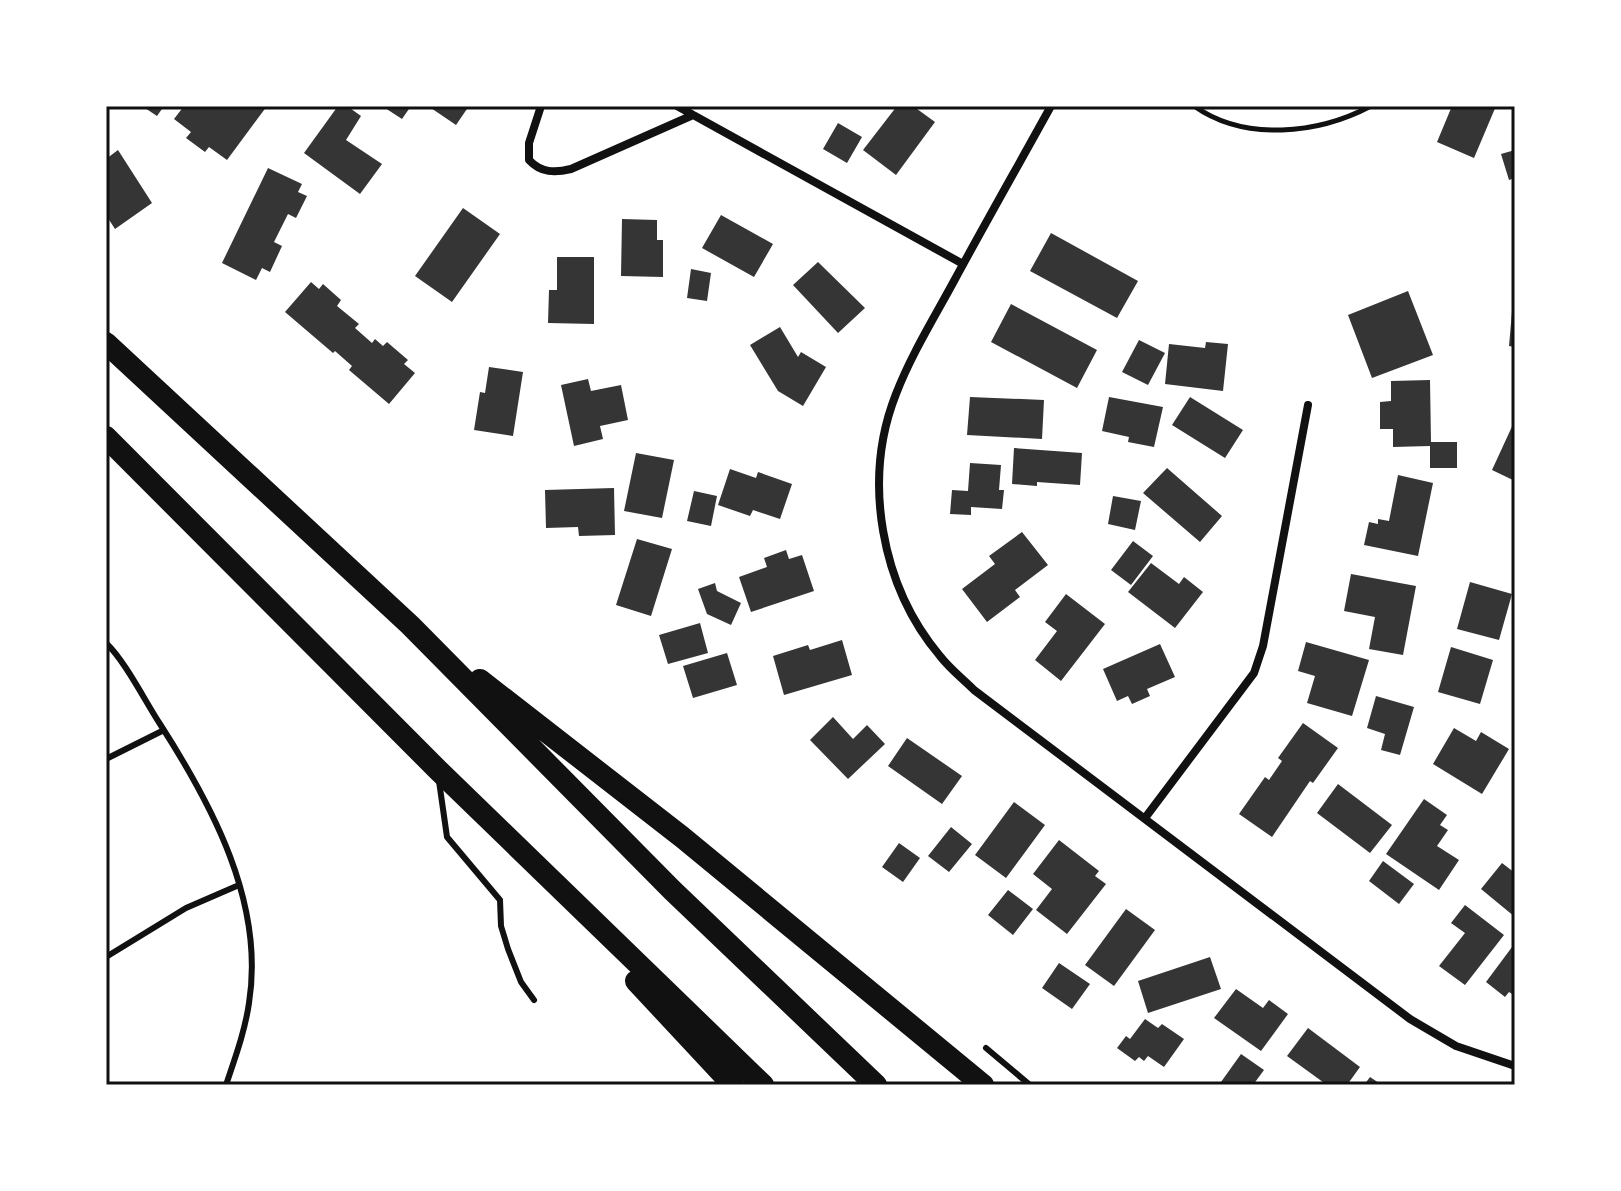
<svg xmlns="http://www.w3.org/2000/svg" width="1621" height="1191" font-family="Poppins,sans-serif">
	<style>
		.building { fill: #353535 }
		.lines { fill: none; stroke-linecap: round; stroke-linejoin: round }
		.path { stroke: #111; stroke-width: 5 }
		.service { stroke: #111; stroke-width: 6 }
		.minor { stroke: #111; stroke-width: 8 }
		.motorway { stroke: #111; stroke-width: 22 }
		.neatline { fill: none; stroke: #111; stroke-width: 3 }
	</style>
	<rect width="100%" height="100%" fill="#fff"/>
	<path class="building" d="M142 106H164L157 116Z
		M184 106H203L207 109 210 106H267L227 160 209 147 205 152 186 138 191 132 174 119Z
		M338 106H347L361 116 346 140 382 164 360 194 304 153Z
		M382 106H411L402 119Z
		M428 106H469L456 125Z
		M897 106H913L935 122 896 175 863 150Z
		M1452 106H1496L1474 158 1437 142Z
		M838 123 862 137 847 163 823 149Z
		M118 150 152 203 115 229 106 215V159Z
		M1515 150V178L1509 180 1501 154Z
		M268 168 302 184 298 192 307 196 296 218 288 214 274 242 282 246 270 272 262 268 256 280 222 263Z
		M463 208 500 234 452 302 415 276Z
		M721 215 773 244 754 277 702 248Z
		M622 219 657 220V240H663V277L621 276Z
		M1051 233 1138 281 1117 318 1030 271Z
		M557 257H594V324L548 323 549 290H557Z
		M818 262 865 308 838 333 793 285Z
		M691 269 711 273 707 301 687 298Z
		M311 282 319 289 323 284 341 300 337 306 359 324 355 328 372 343 375 339 383 346 387 342 408 360 404 364 415 373 389 404 349 370 352 366 335 351 333 353 285 312Z
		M1408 291 1433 355 1372 378 1348 315Z
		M1513 300H1515V347L1509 346Z
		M1011 304 1097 350 1077 388 991 342Z
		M780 327 798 357 801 352 826 367 803 406 778 391 750 345Z
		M1139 340 1165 353 1148 385 1122 372Z
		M1206 342 1228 344 1223 391 1165 384 1169 344 1205 348Z
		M489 367 523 372 513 436 474 430 480 392 485 393Z
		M588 379 591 391 621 385 628 420 600 426 603 439 574 446 561 385Z
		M1430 380 1431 442H1457V468H1430V446L1393 447V429H1380V402L1391 401V381Z
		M970 397 1044 400 1042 439 967 435Z
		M1109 397 1163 407 1154 447 1128 442 1129 437 1102 431Z
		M1190 397 1243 430 1225 458 1172 425Z
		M1515 420V481L1492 470Z
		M1014 448 1082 453 1080 485 1037 482V486L1012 484Z
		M636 453 674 460 662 518 624 511Z
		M970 463 1001 465 999 490H1004L1002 509 971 507V515L950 514 952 490 968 491Z
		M1167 468 1222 516 1200 542 1143 493Z
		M730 469 756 478 758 472 792 484 780 519 753 510 750 516 718 505Z
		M1398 475 1433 483 1418 556 1364 545 1369 522 1378 524V519L1389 521Z
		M614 488 615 535 579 536 578 527 546 528 545 490Z
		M694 491 717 496 711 526 687 521Z
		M1113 496 1141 501 1135 530 1108 524Z
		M1022 532 1048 565 1015 590 1020 597 987 622 962 589 995 564 989 556Z
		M637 539 672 549 651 616 616 605Z
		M1133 541 1153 556 1131 585 1111 570Z
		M786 550 789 559 802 555 814 591 751 612 739 577 767 567 764 558Z
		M1151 563 1179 584 1184 577 1203 592 1175 628 1128 592Z
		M1351 574 1416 586 1403 655 1369 649 1375 617 1344 611Z
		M1470 582 1512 594 1499 640 1457 629Z
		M715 583 717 591 741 603 731 625 707 614 698 589Z
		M1066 594 1105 624 1061 681 1035 660 1057 631 1045 622Z
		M700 623 708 653 668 664 659 635Z
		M842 640 852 675 784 695 773 656 808 645 810 650Z
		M1306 642 1369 660 1352 716 1307 703 1315 676 1298 671Z
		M1160 644 1175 677 1147 689 1150 696 1132 704 1128 696 1117 701 1103 669Z
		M1451 647 1493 660 1480 704 1438 692Z
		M727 653 737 685 693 698 683 666Z
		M1376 696 1414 707 1400 755 1381 750 1385 734 1367 728Z
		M833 717 853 739 867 725 885 744 848 779 810 740Z
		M1303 723 1338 748 1313 783 1310 781 1272 837 1239 814 1265 777 1269 780 1282 761 1278 758Z
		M1454 728 1476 741 1481 732 1509 749 1482 794 1433 764Z
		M907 738 962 776 942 804 888 766Z
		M1338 784 1392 825 1370 853 1317 813Z
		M1424 799 1447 815 1440 825 1448 830 1437 846 1459 860 1439 890 1386 854Z
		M1014 802 1045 825 1006 878 975 855Z
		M951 827 972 844 949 872 928 856Z
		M1059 840 1099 871 1095 876 1106 884 1067 934 1036 910 1052 889 1033 874Z
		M899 843 920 858 903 882 882 867Z
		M1383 861 1414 884 1399 904 1369 881Z
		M1502 863 1515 873V917L1481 889Z
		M1008 890 1033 909 1013 935 988 915Z
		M1465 905 1504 935 1465 985 1439 966 1465 933 1451 923Z
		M1126 909 1155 930 1114 986 1085 965Z
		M1515 943V996L1509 992 1505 997 1486 982Z
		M1210 957 1221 989 1148 1013 1138 981Z
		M1059 963 1090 984 1072 1009 1042 988Z
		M1236 989 1263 1008 1269 1000 1288 1014 1261 1051 1214 1018Z
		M1145 1019 1158 1028 1162 1024 1184 1039 1164 1067 1148 1056 1144 1061 1139 1057 1135 1061 1117 1048 1126 1036 1130 1039Z
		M1308 1028 1360 1067 1347 1085H1327L1287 1056Z
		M1241 1054 1264 1070 1253 1085H1225L1221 1082Z
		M1370 1077 1382 1085H1364Z"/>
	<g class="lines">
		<path class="path" d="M1194 106C1245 142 1318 134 1371 106"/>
		<path class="service" d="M106 643C125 661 145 701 160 724 212 805 265 903 249 1003 245 1031 235 1058 226 1085
			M106 759 164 730
			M439 781 447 837 500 900 501 926 508 949 521 982 534 1000
			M106 957 186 908 239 885
			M986 1048 1030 1085"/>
		<path class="minor" d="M541 106 529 143V160C541 173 555 173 571 169L693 115
			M677 106 963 264
			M1051 106C1019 164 986 222 954 281 934 318 911 355 896 394 862 480 881 586 940 656 950 669 963 679 974 690L1410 1019 1456 1046 1515 1066
			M1145 818 1254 673 1263 646 1308 405"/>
		<path class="motorway" d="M106 343 410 625 672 890 876 1085
			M106 437 438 770 763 1085
			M480 680 682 837 983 1085
			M636 981 733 1085"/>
	</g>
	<rect width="1621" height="1191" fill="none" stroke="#ffffff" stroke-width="216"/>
	<rect x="108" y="108" width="1405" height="975" class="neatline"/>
</svg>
